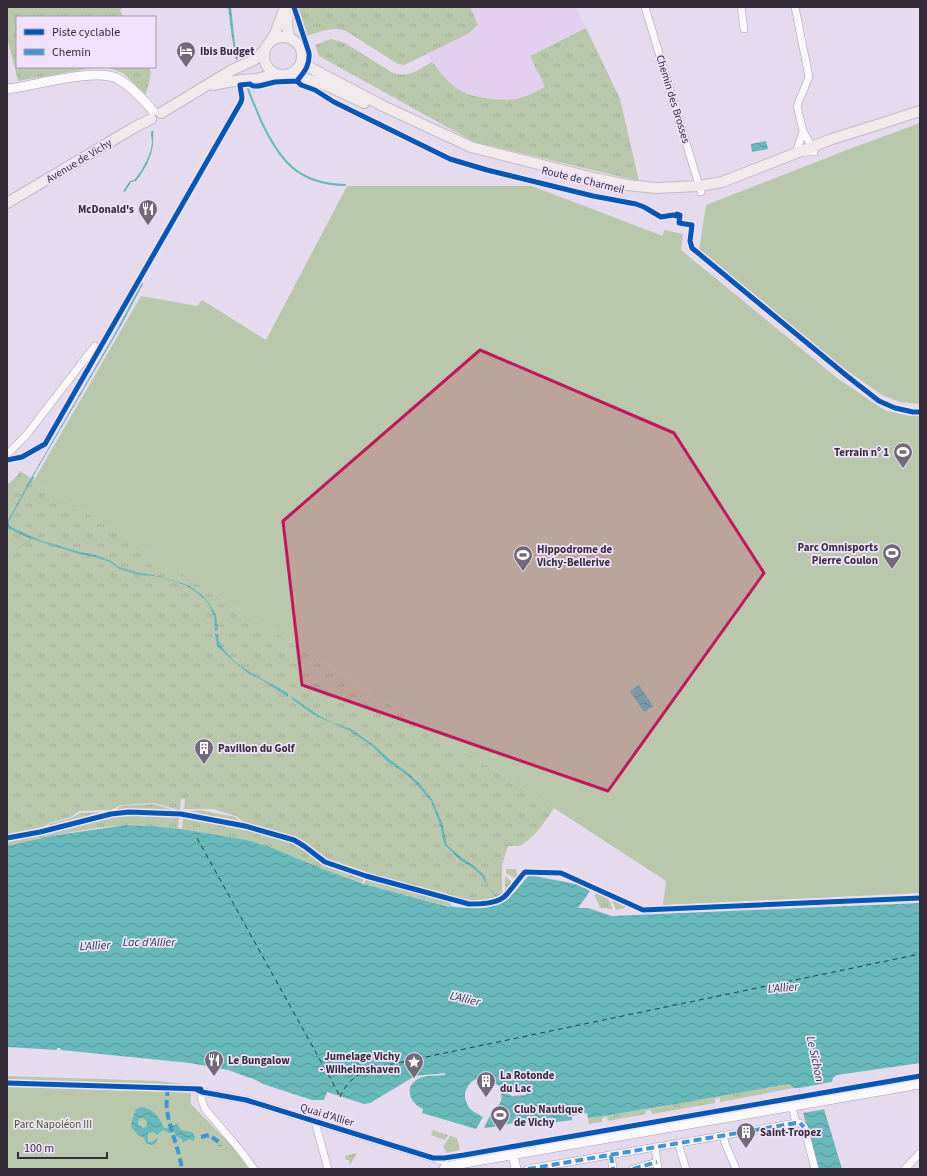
<svg xmlns="http://www.w3.org/2000/svg" width="927" height="1176" font-family="'Source Sans 3',sans-serif">
	<style>
		.built { fill: #e2cfef }
		.grass { fill: url(#grass-tufts) }
		.park { fill: #b9c8ab }
		.water { fill: url(#water-waves); fill-rule: evenodd }
		.pier { fill: #e6daee }
		.lines { fill: none; stroke-linecap: round; stroke-linejoin: round }
		.stream { stroke: #68b9bc; stroke-width: 2 }
		.ferry { stroke: #274140; stroke-width: 1; stroke-dasharray: 5 4; stroke-linecap: butt }
		.street-casing { stroke: #a89fae; stroke-width: 8 }
		.secondary-casing { stroke: #a89fae; stroke-width: 10 }
		.primary-casing { stroke: #c2bcc6; stroke-width: 12 }
		.street { stroke: #fbf9fc; stroke-width: 7 }
		.secondary { stroke: #fbf9fc; stroke-width: 9 }
		.primary { stroke: #f2e9ed; stroke-width: 10 }
		.quiet { stroke: #3e96d9; stroke-width: 4; stroke-dasharray: 8 4; stroke-linecap: butt }
		.cycleway-casing { stroke: #f2e1fe; stroke-width: 8 }
		.cycleway { stroke: #0057b8; stroke-width: 5 }
		.marked { fill: #c2185b; fill-opacity: 0.2; stroke: #c2185b; stroke-width: 3; stroke-linejoin: round }
		.labels { text-anchor: middle; dominant-baseline: central; stroke-width: 3.5; stroke-linejoin: round; paint-order: stroke }
		.poi-label { font-size: 11px; font-weight: bold; fill: #352d3a; stroke: #f2e1fe; text-anchor: start }
		.street-label { font-size: 11px; fill: #352d3a; stroke: #f2e1fe }
		.park-label { font-size: 11px; fill: #3e5c1e; stroke: #f2e1fe }
		.water-label { font-size: 12px; font-style: italic; fill: #274140; stroke: #f2e1fe }
	</style>
	<defs>
		<pattern id="grass-tufts" width="24" height="20" patternUnits="userSpaceOnUse"><rect width="24" height="20" fill="#b9c8ab"/><path d="M3 7l-1-3M5 7V3M7 7l1-3M15 17l-1-3M17 17v-4M19 17l1-3" fill="none" stroke="#a0ac94"/></pattern>
		<pattern id="water-waves" width="16" height="10" patternUnits="userSpaceOnUse"><rect width="16" height="10" fill="#68b9bc"/><path d="M0 5q4-4 8 0t8 0" fill="none" stroke="#56979a"/></pattern>
	</defs>
	<rect width="100%" height="100%" fill="#e6daee"/>
	<path class="built" d="M470 7H575L586 28 530 55 545 87 524 96 514 99 480 97 461 91 452 84 432 62 428 54 468 34 478 26Z"/>
	<path class="grass" d="M7 7H122L120 11 124 17H17V67H98L18 81 7 37Z
		M298 7H470L478 25 468 34 404 65 398 64 346 31C331 26 321 32 306 36Z
		M586 28 620 99 639 181 474 142 319 56 315 45 331 39 345 43 393 73C409 78 418 70 432 62 441 73 449 84 461 91 474 98 501 101 516 99 526 97 536 91 545 87L530 56Z
		M106 67H149L151 72 146 95 123 73Z
		M20 471 554 808C548 819 530 843 518 846 515 846 511 846 508 846L502 865V895L485 901H468L366 874 327 860 294 839 245 824 236 816 213 809H184L185 799H181L180 810H179L154 803 121 805 111 810 79 811 71 817 50 823 39 830 7 836V485L17 476Z
		M154 804 177 811 137 809 114 811 121 806Z
		M200 810 235 817 242 823 186 812Z
		M109 812 46 828 50 824 71 818 80 813Z
		M131 814 179 816 178 829C160 827 143 824 125 825 85 828 46 837 7 846V840L66 828 109 817Z
		M183 817 231 825 296 843 326 864 364 878 362 883 323 869 270 847 247 840 182 829Z
		M506 869H516L518 877 516 879 506 873Z
		M505 876 513 883 507 891 505 890Z
		M366 879 451 902 450 907 364 884Z
		M597 891 607 896 613 909 600 908 595 896Z
		M611 898 625 904V908L616 910Z
		M897 1076 898 1078 864 1084V1082Z
		M920 1077V1083L833 1098 832 1092Z
		M863 1082 864 1084 831 1090V1088Z
		M788 1084 791 1085 794 1088 720 1102V1098L715 1099V1103L652 1114 651 1110 646 1111V1114L608 1121 607 1117 602 1118V1122L589 1124 588 1118 657 1108 681 1102Z
		M797 1098 798 1104 723 1117 722 1111Z
		M765 1099V1101L736 1106V1104Z
		M716 1107V1109L689 1114 688 1112Z
		M717 1112 718 1118 654 1129 653 1123Z
		M648 1124 649 1130 611 1136 610 1131Z
		M433 1130 448 1135 445 1140 431 1135Z
		M604 1131 605 1137 562 1145 560 1139Z
		M450 1136 457 1138 460 1150 447 1153 443 1147Z
		M555 1140 556 1146 506 1154 505 1149Z
		M499 1150 500 1155 467 1161 466 1155Z
		M357 1153 350 1165 349 1160H346L345 1156Z"/>
	<path class="park" d="M920 123V404L900 402 882 395 842 367 699 250 706 205 852 148Z
		M347 186H532L663 236 664 230 683 234 681 250 837 378 884 410 909 416 920 415V893L663 905 666 881 554 808 34 480 141 296 197 306 202 300 266 340Z
		M7 1076 159 1081 192 1085 190 1103 231 1145 249 1169H7Z"/>
	<path class="water" d="M228 7H231C233 24 234 41 238 59L236 60 232 38Z
		M152 130 154 132 153 133C155 151 147 167 136 181L131 182 125 192 123 191 130 181 134 180 136 178C144 167 150 156 152 143 152 138 150 134 152 130Z
		M766 141 768 149 752 152 751 144Z
		M142 282 143 284 122 324 32 478H31L114 335Z
		M28 484 29 485 9 521V525L11 527 42 541 80 552 96 555 111 561 119 567 140 573 153 575 188 585 201 594 209 603 216 615 218 630 215 631 214 616 208 603 199 594 185 585 155 576 140 575 119 569 110 562 95 557 79 554 32 539 7 556 31 539 7 528V522Z
		M215 634H218C218 637 219 642 221 645 234 668 266 680 288 693V697L262 680 249 674 233 661 217 646Z
		M639 685 653 706 644 712 630 691Z
		M291 696 318 715 333 723 351 729 375 746 389 759 407 772 420 784 432 799 443 825 447 845 461 857 474 866 485 876 486 883 498 898H497L485 882 482 876 473 868 460 860 444 844 440 825 431 801 418 786 407 775 387 761 373 747 350 731 314 715 292 699Z
		M126 825 151 826 182 829 247 840 270 847 323 869 364 884 449 907 450 906C466 909 494 911 508 899 515 892 522 883 529 875L581 885 590 891 578 908H588L612 916 920 903V1063L837 1075 833 1078 832 1082 820 1084 824 1109 842 1169H819L803 1113 799 1088H794L791 1085 788 1084C775 1086 762 1089 749 1091 695 1100 642 1111 588 1118L587 1113 572 1116V1120L543 1124 542 1118 486 1128 484 1127C487 1123 489 1116 492 1112 499 1104 505 1102 499 1089L512 1096 526 1095 524 1091C520 1092 515 1094 511 1092 498 1088 481 1067 468 1086 465 1091 464 1096 466 1101 468 1110 476 1113 483 1117L476 1129 422 1113 423 1109C409 1103 403 1085 420 1078 427 1075 437 1076 445 1075V1073L415 1076 370 1103 364 1104 327 1092 324 1100H312L263 1084 252 1078H250L228 1070 190 1063 61 1050 60 1048H57V1050L7 1047V846L51 836Z
		M141 1107C154 1109 159 1117 164 1128H167L177 1124 181 1130 192 1132 195 1137 194 1141 189 1139 183 1143 182 1139 177 1137 174 1132 169 1133 163 1130 157 1135 153 1132 148 1133V1142H152L157 1138 158 1139 155 1144 152 1145 146 1143 143 1137 139 1136 131 1127 132 1120 136 1109ZM142 1118 146 1120 147 1123 146 1127 143 1128 138 1124 139 1119Z"/>
	<path class="pier" d="M826 1083 827 1085 823 1086 826 1109 803 1113 799 1088Z"/>
	<g class="lines">
		<path class="stream" d="M246 83C250 96 256 108 261 121 280 161 298 184 345 185
			M28 485 33 477"/>
		<path class="ferry" d="M197 838 340 1096
			M340 1097C348 1078 360 1073 378 1067L920 954"/>
		<g class="street-casing">
			<path id="street" d="M645 7 701 192
				M741 7 744 29
				M795 7 809 77 797 106 803 131 812 147 809 150
				M803 131 797 150 798 152H814
				M7 455 28 433 95 346
				M793 1111 796 1123
				M315 1122 328 1169
				M723 1135 725 1143 736 1169
				M678 1143 686 1169
				M655 1147 658 1169
				M611 1155 613 1169
				M254 1169 240 1150 205 1109 201 1098 202 1092 246 1100 445 1162 447 1169
				M528 1169 796 1123H800L804 1127 815 1169
				M633 1169 657 1162
				M905 1169 920 1153"/>
		</g>
		<g class="secondary-casing">
			<path id="secondary" d="M7 89C33 86 95 68 116 78 128 83 145 101 153 111
				M513 1155 516 1169
				M444 1169 446 1167 465 1163 920 1084"/>
		</g>
		<g class="primary-casing">
			<path id="primary" d="M288 10 287 24 289 38
				M264 56a19 19 0 1 1 38 0a19 19 0 1 1-38 0Z
				M270 42 275 34 285 7
				M303 58 307 66 383 106 471 147 598 179 627 185 656 188 699 186 722 182 832 139 880 124 920 111
				M292 74 326 85 364 103
				M214 85C228 81 241 80 255 79 263 78 269 75 277 75
				M161 113 232 70 254 60 265 50
				M7 203 135 127 151 119"/>
		</g>
		<use href="#street" class="street"/>
		<use href="#secondary" class="secondary"/>
		<use href="#primary" class="primary"/>
		<path class="quiet" d="M168 1088C167 1095 166 1103 167 1110 170 1130 179 1149 182 1169
			M201 1137 209 1135 220 1143V1146
			M611 1155 613 1169
			M528 1169 796 1123H800L804 1127
			M633 1169 657 1162"/>
		<g class="cycleway-casing">
			<path id="cycleway" d="M294 7 309 53C310 66 304 72 297 81
				M7 460 22 457 45 444 241 102 242 98 240 85 250 84 253 86H259L275 82 297 81 301 85 315 90 334 102 450 159 487 170 593 196 636 204 644 207 661 217 673 215 677 216V214L680 215 679 223 692 225 690 241 692 248 847 376 879 401 895 408 913 412H920
				M7 838 40 832 111 814 129 812 181 814 245 826 294 840 304 846 325 862 366 876 469 904C480 904 495 904 504 897 511 891 518 879 525 872L561 873 643 910 920 898
				M7 1083 201 1089
				M195 1089 202 1092 246 1100 433 1158H444L464 1155 920 1076"/>
		</g>
		<use href="#cycleway" class="cycleway"/>
	</g>
	<path class="marked" d="M480 350 674 433 764 573 608 791 302 685 283 521Z"/>
	<defs>
		<g id="hotel-pin" transform="scale(1)"><path d="M0 17L-7.5 6A9.5 9.5 0 1 1 7.5 6Z" fill="#736a79" stroke="#f2e1fe"/><path d="M-6-4.5h1.5V1H6V5H4.5V3h-9V5H-6ZM-4 0a1.8 1.8 0 1 1 3.6 0ZM.5 0V-2.5h3Q6-2.5 6 0Z" fill="#fff"/></g>
		<g id="restaurant-pin" transform="scale(1)"><path d="M0 17L-7.5 6A9.5 9.5 0 1 1 7.5 6Z" fill="#736a79" stroke="#f2e1fe"/><path d="M-5-6h1v4h1v-4h1v4h1v-4h1v5L-1.5 .5V6h-2V.5L-5-1ZM5-6V6H3V1.5H1.5Q1.5-4 5-6Z" fill="#fff"/></g>
		<g id="stadium-pin" transform="scale(1)"><path d="M0 17L-7.5 6A9.5 9.5 0 1 1 7.5 6Z" fill="#736a79" stroke="#f2e1fe"/><path d="M0-5a6.5 5 0 1 0 0 10a6.5 5 0 1 0 0-10ZM-3.5-1.8h7v3.6h-7Z" fill="#fff"/></g>
		<g id="building-pin" transform="scale(1)"><path d="M0 17L-7.5 6A9.5 9.5 0 1 1 7.5 6Z" fill="#736a79" stroke="#f2e1fe"/><path d="M-4-6H4V6H1V3H-1V6H-4ZM-2.5-4.3h1.7v1.8h-1.7ZM.8-4.3h1.7v1.8H.8ZM-2.5-1h1.7V.8h-1.7ZM.8-1h1.7V.8H.8Z" fill="#fff"/></g>
		<g id="sight-pin" transform="scale(1)"><path d="M0 17L-7.5 6A9.5 9.5 0 1 1 7.5 6Z" fill="#736a79" stroke="#f2e1fe"/><path d="M0-6L1.8-2.2L6-1.7L2.9 1.2L3.7 5.4L0 3.3L-3.7 5.4L-2.9 1.2L-6-1.7L-1.8-2.2Z" fill="#fff"/></g>
	</defs>
	<g fill-rule="evenodd">
		<use href="#hotel-pin" x="186" y="51"/>
		<use href="#restaurant-pin" x="148" y="209"/>
		<use href="#stadium-pin" x="903" y="452"/>
		<use href="#stadium-pin" x="892" y="553"/>
		<use href="#stadium-pin" x="523" y="555"/>
		<use href="#building-pin" x="204" y="748"/>
		<use href="#restaurant-pin" x="214" y="1060"/>
		<use href="#sight-pin" x="414" y="1062"/>
		<use href="#building-pin" x="486" y="1081"/>
		<use href="#stadium-pin" x="500" y="1115"/>
		<use href="#building-pin" x="746" y="1132"/>
	</g>
	<g class="labels">
		<g class="poi-label">
			<text x="200" y="51">Ibis Budget</text>
			<text x="134" y="209" text-anchor="end">McDonald's</text>
			<text x="889" y="452" text-anchor="end">Terrain n° 1</text>
			<text x="878" y="547" text-anchor="end">Parc Omnisports<tspan x="878" dy="13">Pierre Coulon</tspan></text>
			<text x="537" y="549">Hippodrome de<tspan x="537" dy="13">Vichy-Bellerive</tspan></text>
			<text x="218" y="748">Pavillon du Golf</text>
			<text x="400" y="1056" text-anchor="end">Jumelage Vichy<tspan x="400" dy="13">- Wilhelmshaven</tspan></text>
			<text x="228" y="1060">Le Bungalow</text>
			<text x="500" y="1075">La Rotonde<tspan x="500" dy="13">du Lac</tspan></text>
			<text x="514" y="1109">Club Nautique<tspan x="514" dy="13">de Vichy</tspan></text>
			<text x="760" y="1132">Saint-Tropez</text>
		</g>
		<g class="street-label">
			<text transform="translate(673 99) rotate(73)">Chemin des Brosses</text>
			<text transform="translate(79 161) rotate(-31)">Avenue de Vichy</text>
			<text transform="translate(583 180) rotate(14)">Route de Charmeil</text>
			<text transform="translate(327 1115) rotate(17)">Quai d'Allier</text>
		</g>
		<g class="park-label">
			<text x="53" y="1124">Parc Napoléon III</text>
		</g>
		<g class="water-label">
			<text x="149" y="942">Lac d'Allier</text>
			<text transform="translate(95 946) rotate(-3)">L'Allier</text>
			<text transform="translate(783 988) rotate(-5)">L'Allier</text>
			<text transform="translate(465 999) rotate(13)">L'Allier</text>
			<text transform="translate(815 1059) rotate(78)">Le Sichon</text>
		</g>
	</g>
	<rect width="927" height="1176" fill="none" stroke="#352d3a" stroke-width="16"/>
	<rect x="16" y="16" width="140" height="52" fill="#f2e1fe" stroke="#a699b0"/>
	<rect x="24" y="29" width="20" height="6" fill="#0057b8" stroke="#a699b0"/>
	<text x="52" y="36" font-size="12" fill="#352d3a">Piste cyclable</text>
	<rect x="24" y="49" width="20" height="6" fill="#3e96d9" stroke="#a699b0"/>
	<text x="52" y="56" font-size="12" fill="#352d3a">Chemin</text>
	<path d="M18 1152v6h89v-6" fill="none" stroke="#352d3a" stroke-width="2"/>
	<text x="24" y="1152" font-size="12" fill="#352d3a" stroke="#f2e1fe" stroke-width="3" paint-order="stroke">100 m</text>
</svg>
